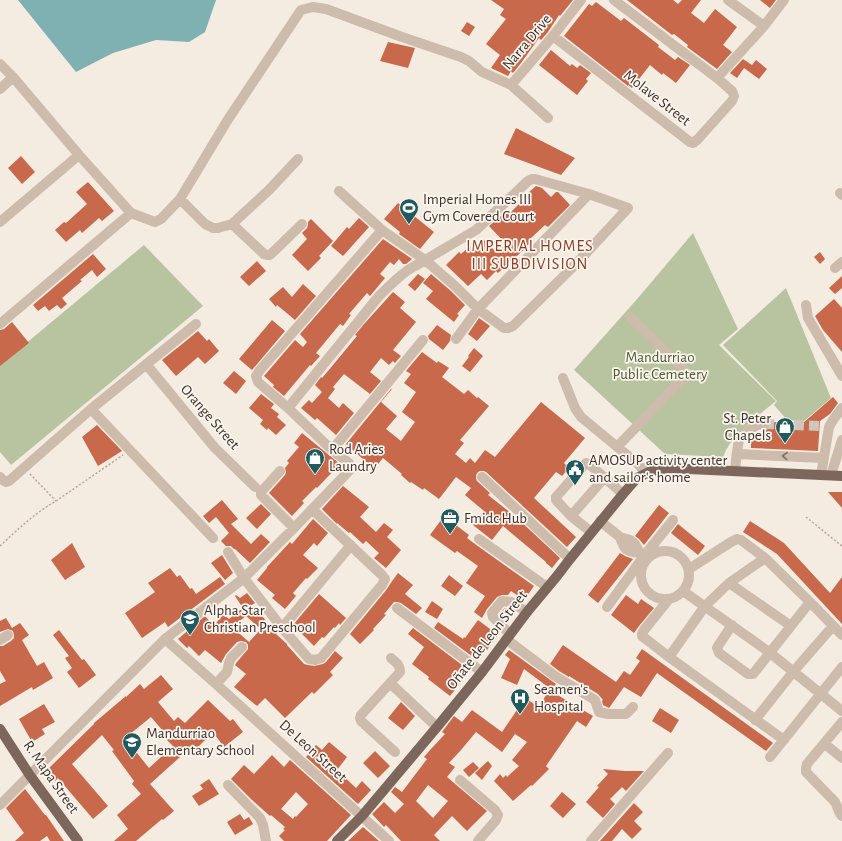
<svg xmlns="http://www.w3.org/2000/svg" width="842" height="841" font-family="'Alegreya Sans',sans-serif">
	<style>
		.green { fill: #b8c4a0 }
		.water { fill: #7fb0b2 }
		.building { fill: #c8694b; fill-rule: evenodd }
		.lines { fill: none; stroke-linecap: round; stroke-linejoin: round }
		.minor-tunnel { stroke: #cfc6bd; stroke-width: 10; stroke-dasharray: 10 5; stroke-linecap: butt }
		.path { stroke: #b9a596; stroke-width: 1.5; stroke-dasharray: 2 2; stroke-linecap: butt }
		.minor { stroke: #cdbbac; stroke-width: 10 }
		.major { stroke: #7d675c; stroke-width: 10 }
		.oneway { stroke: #7d6f65 }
		.labels { text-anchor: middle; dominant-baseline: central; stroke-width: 3.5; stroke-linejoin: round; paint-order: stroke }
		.street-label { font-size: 15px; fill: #3b302b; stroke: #fbf5ee }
		.poi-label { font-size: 15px; fill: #3b302b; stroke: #fbf5ee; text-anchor: start }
		.park-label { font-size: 15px; fill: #4a5a2e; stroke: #fbf5ee }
		.neighbourhood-label { font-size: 16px; letter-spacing: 1px; fill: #8c3b22; stroke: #fbf5ee }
	</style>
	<rect width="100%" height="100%" fill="#f4ebe1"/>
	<path class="green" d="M693 233 738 329 719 345 776 401C757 417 732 433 723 457L665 454 574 370 638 298Z
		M144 245 203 306 11 465 0 452V365Z
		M786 288 831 398 804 421 787 420 774 405 777 401 723 345Z"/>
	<path class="water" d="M18 0H216L205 32 189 42 156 40 113 53 76 72Z"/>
	<path class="building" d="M491 0H573L560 16 559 15 548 32 541 40 539 38 521 63 513 73 511 71 508 76 491 68 500 55 486 44 506 19 500 15 504 9Z
		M627 0H673L678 4 682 0H701L691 13 704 23 715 9 737 27 723 45 732 52 717 69 687 47 688 45 674 34 672 35Z
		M760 0H776L770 8Z
		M596 2 621 21 624 18 659 45 658 47 675 60 678 57 690 65 676 83 663 73 662 75 650 65 632 88 628 85V86L564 36 589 4 592 6Z
		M467 22 475 27 469 36 461 31Z
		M388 42 415 48 408 68 380 61Z
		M551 50 570 66 572 64 577 68 580 65 591 73 586 79 588 81 577 95 539 65Z
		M743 59 752 65 756 60 767 69 759 79 744 68 737 78 730 73Z
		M516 128 575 158 561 175 504 154Z
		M21 156 35 172 22 184 8 168Z
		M88 182 114 211 102 221 99 218 82 233 80 230 66 242 55 230 64 222 66 223 87 204 76 192Z
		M536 186 542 188 551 197 556 192H558L570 205 548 227 545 225 530 239 532 241 527 246H528L498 273 496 271 487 280 481 274 468 286 446 265 459 252 461 254 470 246 473 249 483 239 497 253 506 244 489 226 502 215 503 216 509 210 511 212 528 195 527 194Z
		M398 203 434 232 420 249 399 234 400 232 384 219Z
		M359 218 369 227 343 256 331 246 347 227 349 229Z
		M311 219 333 241 319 256 321 258 308 271 292 255 307 239 302 233 307 228 308 225V222Z
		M383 239 412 259 406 264H403L399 259 394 265 390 262 380 274 385 278 370 296 367 293 349 314 351 315 343 326 340 324 316 353 320 356 311 366 310 365 284 396 273 387 274 385 264 376 295 340 303 347 307 342 300 334Z
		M820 252 825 259 820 264 814 257Z
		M93 254 106 269 97 277 92 270 80 280 82 281 62 298 67 304 61 309 57 305 49 311 45 306 38 311 33 305Z
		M257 261 266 271 249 286 240 277Z
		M418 274 425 279 415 291 408 285Z
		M431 274 451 291 465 305 457 314 459 315 454 322 426 299 433 291 423 283Z
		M842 276V288L835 294 829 288Z
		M303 284 316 296 295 320 277 305 276 307 269 299 283 287 292 297Z
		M393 292 405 302 400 308 416 322 393 350 401 356 395 363 393 361 389 365 381 358 370 372 381 381 370 394 344 374 333 387 335 389 328 398 339 408 343 403 354 413 336 435 317 418 315 420 301 408 309 400 312 403 322 392 315 385 321 377 322 378 328 371 357 336 355 335 364 324Z
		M834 299 842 308V352L823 330 815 316Z
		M479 318 490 326 477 341 468 334Z
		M272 320 285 331 252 370 239 359Z
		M12 322 29 343 0 366V330L4 329Z
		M437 325 451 335 450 341 443 350 429 339 428 336Z
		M198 331 207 341 209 339 219 351 205 364 198 357 176 376 162 360 181 345Z
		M474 348 483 356 470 372 462 366 469 357 468 356Z
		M422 352 437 363 438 361 449 368 442 377 464 394 468 390 477 398 478 397 489 406 460 440 464 443 455 454 466 463 470 458 475 463 485 450 495 457 541 402 585 438 564 463 569 468 562 476 556 472 534 498 576 537 567 547 486 472 484 471H480L478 472 476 475V479L477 481 490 493 488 495 516 517 560 558 552 568 546 563V562L503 526 492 540 473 525 484 511 465 495 471 488 456 477 439 499 424 488 423 490 411 482 410 483 401 475 402 474 383 458 374 469 363 460H364L346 444 391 389H392L381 402 397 416 386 429 401 441 415 422 402 412 416 392 404 383 411 374 406 371Z
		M234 371 246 381 236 394 223 383Z
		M261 394 274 404 271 408 279 414 277 417 286 425 276 435 268 428 267 430 260 424 263 420 249 408Z
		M833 397 838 403 830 414 820 421 818 451 751 448V436H763L764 431 768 429 770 427V422L803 423Z
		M97 425 122 451 98 466 82 437Z
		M302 433 340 464 317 488 316 487 302 501 304 503 292 516 269 493 285 475 286 472 285 468 289 463 287 461 299 447 294 443Z
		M343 486 369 507 360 517 376 532 384 523 393 530 387 537 401 550 386 568 374 558 379 553 366 541 363 544 350 532 349 533 337 523V524L322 509Z
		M828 492H842V508Z
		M222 500 238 519 231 524 251 544 261 534 270 542 250 563 235 549H234L231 546H226L221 541 229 533 216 517 209 523 203 516Z
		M261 504 271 514 257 529 246 518Z
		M659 505 669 513 644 545 639 539 635 536Z
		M444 516 469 535 467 538 475 544 534 586 524 600 511 591 508 595H502L497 597 487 609 482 618 474 612 485 596 466 583 478 566 457 551 455 553 430 535Z
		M313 519 328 533 317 546 314 543 303 555 318 568 307 579 306 578 293 593 296 596 285 609 272 598 275 595 257 580 267 568V567L290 542 292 544Z
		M750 521 784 543 830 593 842 577V624L777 554 743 532Z
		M678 524 705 546 698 555 671 533Z
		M72 543 85 567 65 580 51 560Z
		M620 553 625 556 633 559 598 603 588 595Z
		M222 555 233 573 225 580 211 563Z
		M170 568 177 577 180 575 190 589 192 588 196 594 220 577 225 584 168 627 165 622 142 638 125 613 155 592 148 583Z
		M398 573 413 585 405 594 422 608 416 614 401 603 397 602H394L384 614 386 615 373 629 374 630 360 644 350 634 387 589 390 584Z
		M449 575 463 586 455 596 441 586Z
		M247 593 255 603 250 606 265 619 264 621 277 633 276 634 287 644V645L304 664 308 665 314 666 323 664 326 662 335 651 343 658 330 672 333 675 314 694 312 692 285 718 265 698 257 706 234 687 246 674 235 665 237 662 248 649V645L246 642 241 641 237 642 226 654 221 663 205 650 199 656 189 646 187 648 178 639 205 616 214 626 223 614 229 619 243 608 235 596 236 595 240 598ZM246 616 261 629 249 642 232 627Z
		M319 594 346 618 340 625 339 623 335 628 334 627 324 638 322 637 314 646 293 625Z
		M626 595 638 604 641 599 654 608 639 626 634 633 611 615Z
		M432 601 443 609 437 619 425 612Z
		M505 608 510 609 503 618 499 614Z
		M6 618 12 628 20 623 29 635 22 640 37 666 44 662 53 678 33 690 32 687 0 706V684L6 681 0 671V646H3L11 641 14 638V635L13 631 8 629 0 632V621Z
		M478 620 498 635 487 650 485 649 477 660 434 628 438 622 463 639 464 637 465 638Z
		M413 628 470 671 450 696 428 679 429 677 412 664 424 647 408 634Z
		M59 630 82 660 84 659 96 675 79 688 67 672 72 668 65 658 69 656 53 635Z
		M563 645 616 682 624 671 630 675 640 661 636 658 642 649 773 743 766 751 657 673 641 697 624 687 609 708 603 705 602 701 603 700 598 694 569 676V677L559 671 550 664Z
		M509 650 556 684 552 690 524 669 517 685 501 678 510 659 505 655Z
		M161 675 173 689 158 702 174 721 178 717 185 723 208 700 230 721 233 719 243 732 224 747 213 732 193 752 190 748 150 784 174 811 163 820 162 819 136 841H114L128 829 117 815 141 794 132 784 134 781 112 751 114 750 102 735 72 764 108 806 93 819 58 778 55 781 45 772 94 724V723L126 696V697L140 684 144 689ZM151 717 163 731 161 734 173 746 149 768 125 738Z
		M549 690 593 716 586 727 577 721 546 766 549 769 532 786 531 785 513 801 494 781 500 774 503 778 506 775 507 777 519 766 512 760 527 742 515 734 502 752 476 732 461 750 449 763 455 767 447 777 487 811 467 831 452 816 434 835 440 841H401L386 825 384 827 372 814 384 802 395 813 404 804 391 792 395 787 402 792 427 759 424 757 431 749 445 734 442 732 454 716 462 722 472 710 502 732 525 698 539 707ZM428 785 448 801 433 818 416 801Z
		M401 702 415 716 403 730 388 718Z
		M44 704 55 722 42 729 45 734 32 742 19 719Z
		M660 708 679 720 671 733 652 721Z
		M329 742 347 757 337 770 356 788 362 781 371 790 358 804 306 757 316 745 322 750Z
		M375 751 390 766 378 778 363 763Z
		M272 755 284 767 290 760 351 815 327 841H284L279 836 285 830 283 829 285 827 271 815 270 816 251 799 231 779 244 765 254 774ZM296 792 308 804 296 817 295 816 293 819 281 809Z
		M488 761 492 766 482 780 475 773Z
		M473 762 479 768 469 777 463 770Z
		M603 769 625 771H644L626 791 622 787 610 799 615 804 603 818 586 802 599 787 597 786 608 774Z
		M209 779 219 794 199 806 192 796 203 789 200 785Z
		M25 789 45 815H46L64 841H50L47 836 40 841H15L24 833 6 808Z
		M562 792 576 804 563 818 550 806Z
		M634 803 643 812 634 821 642 829 632 839 622 829 612 841H600Z
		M240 814 244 820 249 817 253 824 235 835 227 822Z
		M363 827 379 841H348Z"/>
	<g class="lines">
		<path class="minor-tunnel" d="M764 424 820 426"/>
		<path class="path" d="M30 474 56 501
			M806 517 842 546
			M0 546C18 529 35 513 56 501L123 455"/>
		<path class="minor" d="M728 0 764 26
			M553 36 690 142 693 143 698 139 732 101 734 96 732 91 717 78 614 0
			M0 64 13 77 79 155 131 213 155 222 161 219 180 199 227 121 301 10 313 7 326 9 402 37 461 57 469 61 482 72 511 85 548 118
			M717 78 764 26 784 0
			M511 85 553 36 581 0
			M0 89 13 77
			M840 193 842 195
			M180 199 205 224 213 228H218L232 224 269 190 298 159
			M0 222 79 155
			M232 224 264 254 267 255H270L302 224
			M835 268 842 262
			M806 305 808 318 842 376
			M0 324 131 213
			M456 339 478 309 589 194
			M146 364 215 448 255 487
			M563 378 575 408 581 417 638 464 646 473
			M288 408 379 296C388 287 397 278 408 270 413 267 419 264 425 260L476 230 528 181 532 179H535L589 194 628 208 575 265 513 326 508 328H504L478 309 455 286 425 260 382 230 339 191
			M91 409 213 538
			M617 447 688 373 630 317
			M332 450 423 340
			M737 454 824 458
			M280 471 261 492V495L294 528
			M735 471C736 462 737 442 741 435 743 432 748 430 752 428 756 425 759 424 764 424
			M821 475 829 427 833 420 842 408
			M831 475 842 440
			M0 477 4 481 6 482 9 481 91 409 196 324
			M482 477 570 559
			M571 516 605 477
			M600 521 620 537 630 540 635 544 640 553 647 558
			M591 532 571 516 556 500V497L586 463 589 464 623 494
			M620 537C625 551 625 551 640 553
			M479 539 547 587
			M641 575a24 24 0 1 1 48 0a24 24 0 1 1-48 0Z
			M228 552 244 578 282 628 309 659 315 660 321 658 382 585 385 579 382 575 312 509
			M689 569 731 542 737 539 741 540 765 558 810 602 842 635
			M729 583 791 626
			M683 591 769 652 842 711
			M669 599 644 630 642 634V636L669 657 784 740
			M607 607 644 556 673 520
			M397 608 482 672
			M732 625 718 646 717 648 719 653 748 674H753L810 602
			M282 628 351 545
			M510 634 493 617 492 613 502 601 511 602 527 612
			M165 639 216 684 389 841
			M506 639 555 676 595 700 599 712 608 714H626L633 707
			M0 640 8 635
			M669 657 705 606 729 583 765 558
			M391 658C396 662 400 665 400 672L361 715 360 718 361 721 395 752
			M390 683 437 727
			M216 684 227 672 229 663 231 658 242 647
			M755 720 793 672 833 626
			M842 722 807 764 806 768V772L835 802C838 807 838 812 842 816
			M825 744 842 758
			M770 757 842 667
			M460 780 495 810 498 815 496 820 478 841
			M228 785 260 818 263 825 266 841
			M0 805 165 639 244 578 294 528 348 472 351 468 349 463 332 450 288 408 258 382 256 376 260 370 382 230
			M591 841 668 753"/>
		<path class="major" d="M0 729 29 774 78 841
			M337 841 362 816 437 727 482 672 527 612 557 576 570 559 623 494 637 478 651 471 667 468 842 476"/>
	</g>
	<defs><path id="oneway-chevron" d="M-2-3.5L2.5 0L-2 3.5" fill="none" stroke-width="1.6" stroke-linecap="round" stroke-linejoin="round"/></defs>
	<use class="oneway" href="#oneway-chevron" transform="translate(785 456) rotate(-177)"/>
	<defs>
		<g id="stadium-pin" transform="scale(1)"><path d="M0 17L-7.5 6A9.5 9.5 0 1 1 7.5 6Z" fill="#1f5a5e" stroke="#fbf5ee"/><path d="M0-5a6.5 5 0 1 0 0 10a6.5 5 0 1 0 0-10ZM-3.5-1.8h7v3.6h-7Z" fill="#fff"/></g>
		<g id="shop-pin" transform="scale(1)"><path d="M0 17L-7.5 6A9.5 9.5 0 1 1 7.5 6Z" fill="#1f5a5e" stroke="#fbf5ee"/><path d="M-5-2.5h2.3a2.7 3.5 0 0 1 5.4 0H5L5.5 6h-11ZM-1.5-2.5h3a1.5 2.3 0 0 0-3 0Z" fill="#fff"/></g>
		<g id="civic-pin" transform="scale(1)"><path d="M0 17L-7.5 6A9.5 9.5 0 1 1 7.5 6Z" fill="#1f5a5e" stroke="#fbf5ee"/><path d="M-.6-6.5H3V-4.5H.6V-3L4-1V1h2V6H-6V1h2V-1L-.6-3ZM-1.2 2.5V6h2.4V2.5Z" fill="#fff"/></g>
		<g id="office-pin" transform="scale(1)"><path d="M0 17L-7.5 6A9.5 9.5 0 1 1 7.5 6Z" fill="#1f5a5e" stroke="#fbf5ee"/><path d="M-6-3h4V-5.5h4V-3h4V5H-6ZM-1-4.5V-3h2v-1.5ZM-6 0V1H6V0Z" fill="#fff"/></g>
		<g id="school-pin" transform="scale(1)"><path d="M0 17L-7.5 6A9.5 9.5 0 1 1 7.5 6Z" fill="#1f5a5e" stroke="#fbf5ee"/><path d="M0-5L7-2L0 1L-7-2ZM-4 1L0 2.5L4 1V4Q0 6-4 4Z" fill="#fff"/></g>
		<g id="hospital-pin" transform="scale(1)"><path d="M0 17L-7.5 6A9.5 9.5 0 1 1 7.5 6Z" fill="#1f5a5e" stroke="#fbf5ee"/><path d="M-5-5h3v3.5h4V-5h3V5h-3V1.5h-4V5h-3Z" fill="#fff"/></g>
	</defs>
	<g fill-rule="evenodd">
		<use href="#stadium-pin" x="409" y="208"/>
		<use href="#shop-pin" x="785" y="427"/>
		<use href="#shop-pin" x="315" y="458"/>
		<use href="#civic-pin" x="575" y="469"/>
		<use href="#office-pin" x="450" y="518"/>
		<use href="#school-pin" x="190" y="619"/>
		<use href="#hospital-pin" x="520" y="698"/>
		<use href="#school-pin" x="132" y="742"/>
	</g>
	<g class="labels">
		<g class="street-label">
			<text transform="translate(527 42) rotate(-50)">Narra Drive</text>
			<text transform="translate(657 98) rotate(38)">Molave Street</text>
			<text transform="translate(210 417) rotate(49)">Orange Street</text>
			<text transform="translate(487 640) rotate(-52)">Oñate de Leon Street</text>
			<text transform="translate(313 751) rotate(42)">De Leon Street</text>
			<text transform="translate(51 777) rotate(55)">R. Mapa Street</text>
		</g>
		<g class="poi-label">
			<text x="423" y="199">Imperial Homes III<tspan x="423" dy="17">Gym Covered Court</tspan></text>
			<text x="771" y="418" text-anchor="end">St. Peter<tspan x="771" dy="17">Chapels</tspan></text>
			<text x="329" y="449">Rod Aries<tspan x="329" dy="17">Laundry</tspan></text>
			<text x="589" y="460">AMOSUP activity center<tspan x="589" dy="17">and sailor's home</tspan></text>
			<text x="464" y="518">Fmidc Hub</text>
			<text x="204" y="610">Alpha Star<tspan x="204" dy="17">Christian Preschool</tspan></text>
			<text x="534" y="689">Seamen's<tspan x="534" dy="17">Hospital</tspan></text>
			<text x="146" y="733">Mandurriao<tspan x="146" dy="17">Elementary School</tspan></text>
		</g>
		<g class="park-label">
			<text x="660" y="357">Mandurriao<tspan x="660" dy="17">Public Cemetery</tspan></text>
		</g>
		<g class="neighbourhood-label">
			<text x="530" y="246">IMPERIAL HOMES<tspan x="530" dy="18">III SUBDIVISION</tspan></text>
		</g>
	</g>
</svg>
